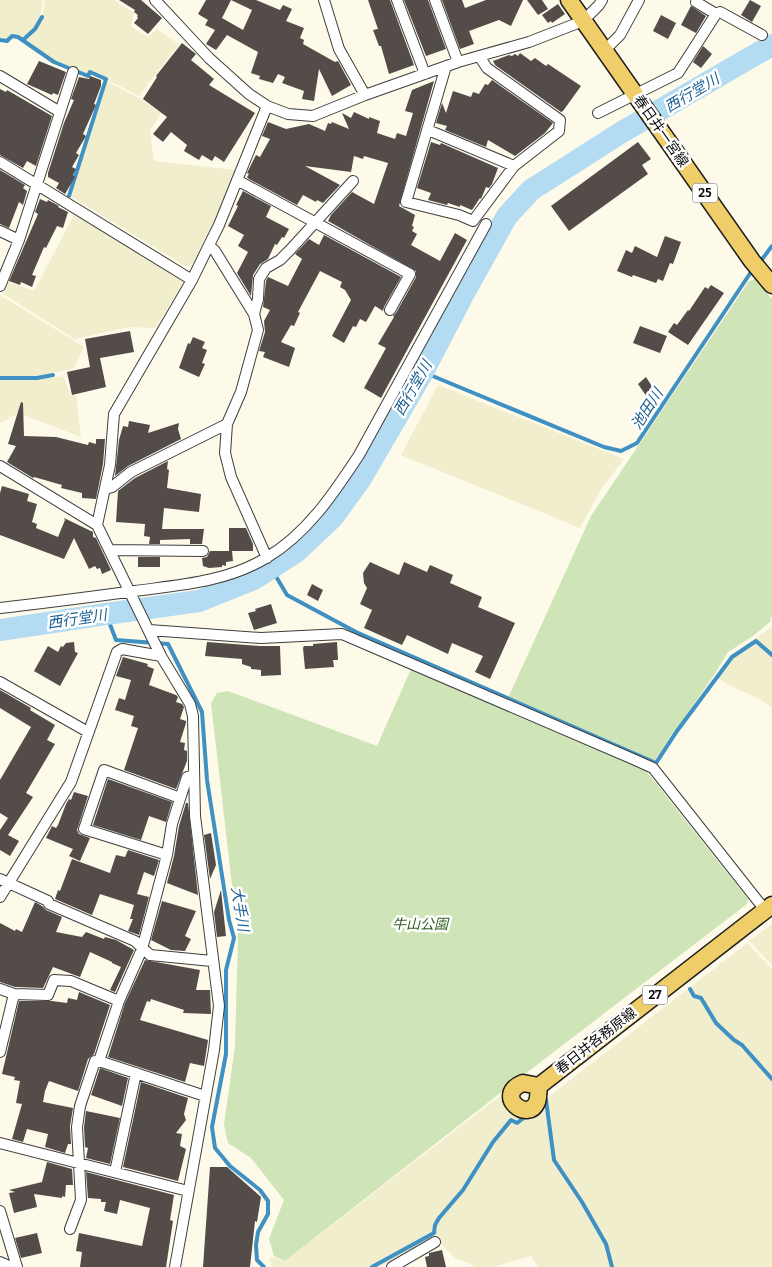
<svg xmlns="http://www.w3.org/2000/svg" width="772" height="1267" font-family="Bitter,'Noto Sans JP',serif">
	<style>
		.farmland { fill: #f1eecd }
		.green { fill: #cfe5b7 }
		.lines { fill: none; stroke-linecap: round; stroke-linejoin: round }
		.stream { stroke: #3f90c3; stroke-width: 4 }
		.river { stroke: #b3dbf1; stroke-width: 22 }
		.building { fill: #534c48; fill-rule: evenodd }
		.street-casing { stroke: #3e3e3e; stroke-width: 12 }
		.primary-casing { stroke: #1c1c1c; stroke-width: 19 }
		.street { stroke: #fff; stroke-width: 10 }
		.primary { stroke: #efcd69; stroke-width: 16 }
		.labels { text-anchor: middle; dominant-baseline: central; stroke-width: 5; stroke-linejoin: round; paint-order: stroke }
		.shield { fill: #fff; stroke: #545454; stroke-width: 1 }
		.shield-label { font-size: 12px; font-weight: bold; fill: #0b0b0b }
		.street-label { font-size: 14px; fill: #0b0b0b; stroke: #fff }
		.park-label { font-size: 14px; font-style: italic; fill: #2e5d21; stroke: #fff }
		.water-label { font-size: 15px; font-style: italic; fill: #1e6193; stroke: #fff }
	</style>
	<rect width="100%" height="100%" fill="#fefaea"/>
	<path class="farmland" d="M0 0H43L40 17 34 28 23 39 18 36H11L7 40 0 39Z
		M45 0H115L134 13 131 26 148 37 157 29 179 44 139 96 90 71 88 75 69 68 55 61 25 41 35 29 42 17Z
		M106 81 139 98 161 113 150 131 154 161 235 170 214 221 193 263 187 267 70 196Z
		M74 215 181 278 182 283 156 328 128 327 75 339 3 294 8 282 34 291Z
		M0 295 84 347 74 368 36 377 0 376Z
		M63 376 71 395 76 396 81 437 19 413 0 423V380H36Z
		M438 385 624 459 601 489 580 528 401 455Z
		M772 627V708L763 701 725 683 717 677 730 656Z
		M772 924V965L749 941Z
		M747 943 772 969V1267H538L531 1256 492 1267H475L469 1263 455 1258 433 1236 379 1267H272L269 1259 272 1257 285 1261 500 1096 520 1119Z"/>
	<path class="green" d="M755 279 772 299V615L770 622 753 636 728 652 714 675 647 772 748 899 747 904 499 1094 285 1261 274 1256 269 1239 284 1200 251 1158 228 1143 224 1125 235 1046 238 937 211 703 217 693 228 691 377 746 411 669 503 709 591 516 749 281Z"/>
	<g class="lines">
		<path class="stream" d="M0 40 7 41 12 36 18 37 54 62 88 76 90 72 106 79 69 196
			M23 40 35 29 42 17
			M760 262 772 246
			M423 372 604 447 621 451 637 443 753 269
			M0 378H37L53 375
			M271 568 287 595 356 632 656 763 677 731 732 657 756 641 772 655
			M106 614 116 640 168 644 202 712 207 780 229 920 234 938 226 970V1054L212 1127 215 1148 230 1166 260 1190 268 1201V1214L258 1232 256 1245 257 1260 264 1267
			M690 989 694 996 701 998 716 1023 734 1040 742 1045 772 1079
			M546 1100 554 1160 582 1202 606 1244 612 1267
			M372 1267 434 1233 435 1225 439 1218 463 1190 493 1142 511 1120 517 1123 526 1116"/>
		<path class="river" d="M0 630 106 614 199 601 254 579 296 552 333 517 360 480 423 372 464 293 507 216 531 190 622 132 772 45"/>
	</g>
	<path class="building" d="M119 0H141L162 18 148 34 134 23 138 18 137 16 138 15 134 12 135 10Z
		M206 0H256L280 10 283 5 292 9 286 21 304 28 300 38 304 40 303 44 335 62 338 61 351 85 332 96 319 69 314 101 302 99 304 91 282 83 285 77 278 74 273 83 259 79 260 76 251 73 258 52 227 35 216 50 206 44 215 30 205 25 208 20 198 14ZM231 0 252 10 243 30 222 18Z
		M368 0H390L414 65 389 74 381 46H379L373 30 378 29Z
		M404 0H428L446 49 426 56Z
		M442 0H462L465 8 486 0H523L511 26 499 20 469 31 474 44 460 49Z
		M527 0H542L548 9 538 15Z
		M750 0 761 6 752 22 741 15Z
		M558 4 565 14 552 23 551 21 548 23 542 15Z
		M691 6 706 16 696 33 681 25Z
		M661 15 676 23 668 39 653 31Z
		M182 43 196 54 191 60 214 79 209 85 255 113 224 162 215 156 212 161 202 155 199 160 184 151 187 145 171 132 163 142 153 134 167 117 143 99 157 77 156 76Z
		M703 46 712 54 701 68 693 62Z
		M520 53 531 61 535 58 546 66 548 64 581 86 563 111 561 112 495 65 493 61 509 55 512 56 515 54 518 56Z
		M39 61 66 72 58 95 53 93 52 95 27 84Z
		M90 76 101 80V86L94 104 96 105 83 134 86 136 76 153 79 155 72 167 76 169 73 175 75 177 65 194 56 188 59 183 48 177V173L64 123 74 100 71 99 79 77 89 79Z
		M492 80 553 123 545 133 515 156 488 140 486 147 445 130 447 126 436 123 442 103 446 113 453 91 471 97 473 92 479 94 485 84 488 85Z
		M434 81 399 206 415 215 412 226 414 227 412 231 417 234 411 245 440 261 455 233 467 240 381 398 364 388 386 348 378 344 394 317 393 316 396 313 416 277V271L328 221 331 215 352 192 374 204 388 163 364 156 363 159 354 156 351 172 305 166 340 185 323 203 317 200 316 202 303 195 297 205 249 179 247 177 249 174 247 173 256 155 260 157 270 139 262 136 268 122 286 129 309 124 325 131 328 123 331 124 332 122 349 129 342 113 351 118 354 112 369 119V117L380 121 377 133 395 139 397 133 406 136 413 113 405 111 412 90Z
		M0 89 6 92 7 90 52 116 36 166 27 161 23 168 0 155Z
		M431 142 440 145 441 143 498 168 492 184 489 188 486 187 481 199 480 198 472 210 460 205V207L448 203 447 205 428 200 431 193 417 188Z
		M638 142 651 159 642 165 648 174 569 231 551 206Z
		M0 170 25 185 23 188 27 191 23 205 19 202 9 228 0 224Z
		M243 191 271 206 266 217 289 229 284 238 282 237 277 245 275 244 268 259 260 264 253 275 251 296 237 273 248 252 238 246 244 235 228 226 238 206 236 205Z
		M40 199 47 202 48 200 59 206 58 207 68 212 63 228 57 226 46 248 44 247 32 275 36 276 32 287 21 282 20 285 9 281 38 214 35 212Z
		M324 235 401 277 384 307 383 311 375 306 366 322 360 319 356 327 353 326 344 343 332 336 351 300 345 290 340 287 342 282 320 271 298 312 300 313 294 326 291 325 281 342 295 348 289 367 263 357 265 352 259 351 265 332 264 321 270 310 263 307 266 281 268 277 288 286 302 259 295 254 309 239 319 245Z
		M665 236 681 242 673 264 670 263 663 281 658 279 656 283 633 275 632 277 617 271 626 250 632 253 635 246 657 257Z
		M711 285 724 293 688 345 668 332 674 323 677 325 688 310 689 311 705 287 708 289Z
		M640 326 667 336 660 353 633 343Z
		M130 331 134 352 100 358 106 387 72 395 67 372 90 367 85 339Z
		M193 337 205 342 202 348 207 350 202 363 205 364 199 377 179 368 188 343 190 344Z
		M646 377 655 391 647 397 638 384Z
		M21 402 23 403 24 436 56 437 88 445 89 442 96 444V439H105L103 464 96 499 82 498V493L61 488 62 485 34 477 33 478 7 462 16 446 8 444Z
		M129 421 150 425 148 433 179 423 178 429 181 439 128 466 115 476 119 440 123 426 128 427Z
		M168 461 167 469 169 470 167 488 201 494 199 512 164 508 162 529H204L202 544H190V539L160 540V544H149L150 537 144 536 145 524 116 522 118 491 135 478Z
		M2 486 29 494 27 501 37 504 32 522 37 524 36 528 58 537 65 520 64 518 93 532V537L96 538 111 570 102 574 100 568 97 569 95 566 89 569 74 538 64 559 0 535V493Z
		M229 528H246L253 544V551H232L233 561 226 562V566L222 565V567L209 568 203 566 202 558 207 557 210 551H229Z
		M138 557H160V567H138Z
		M370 562 399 575 404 562 427 572 430 565 453 575 450 583 482 597 478 607 515 623 490 679 475 672 483 656 452 643 448 654 407 635 402 645 364 628 372 610 360 604 367 588 364 583 363 573Z
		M312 584 323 590 318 601 307 595Z
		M271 604 277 623 254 630 248 613 256 611 255 609Z
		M74 642 75 652 78 653 60 686 34 671 48 646 58 652 61 646 63 647 66 643Z
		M207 642 259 646H280L281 675 261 676V670L251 669V667L242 664V659L205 656Z
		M337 642 338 660H333L334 667 305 669 303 648 304 646H313V644Z
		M123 657 148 664 147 666 154 669 149 685 176 695 178 697 176 702 182 704 184 707 180 719 186 721V723L180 742 185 743 184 750 187 751V761L176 789 124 770 138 728 131 726 134 716 115 710 119 698 125 700 131 680 116 676Z
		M0 690 31 708 30 710 55 725 47 740 55 744 26 793 33 797 8 835 19 841 10 856 0 850V830L8 818 0 813V780L31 727 0 708Z
		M108 779 172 802 166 822 149 816 141 840 93 825Z
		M74 792 88 796 77 830 79 834 90 838 80 861 69 856 73 849 46 838 52 826 56 828 58 825 66 804 69 799 71 800Z
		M186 803H188L198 895 167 883 174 856 179 826Z
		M211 833 216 865 210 879 204 835Z
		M128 850 159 860 154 876 144 872 137 894 149 897 139 935 128 931 133 919H130L134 905 100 894 92 915 55 899 58 890 60 891 72 859 110 873 116 855 125 857Z
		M221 890 226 936 217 937 214 912Z
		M162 901 196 911 185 936 191 939 185 951 171 950 151 940Z
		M35 902 42 906 46 910 62 917 56 932 82 937 86 932 104 939 105 937 116 940 134 950 115 992 110 990 121 967 112 963V962L90 952 80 977 53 967 43 988 15 987 0 982V923L15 931 16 929 22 932Z
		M145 960 200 970 196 990H210L211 1014 183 1013 184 1010 151 999 150 1002 147 1001 140 1020 208 1040 204 1066 190 1063 185 1082 108 1057 125 1003Z
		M79 992 110 1005 94 1054 88 1059 78 1091 49 1081 45 1091 43 1102 73 1108 70 1126 71 1144H68L65 1153 45 1147 48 1134 27 1129 23 1142 12 1139 22 1104 16 1103 20 1081 14 1080 15 1077 2 1074 19 1001H52L67 1003 68 998 77 1000Z
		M100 1068 128 1078 122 1106 91 1095Z
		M141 1082 188 1098 184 1114 186 1120 176 1133 182 1134 180 1146 186 1149 178 1181 123 1167Z
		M86 1111 120 1118 110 1164 86 1158 88 1148 85 1147 84 1127Z
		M47 1162 72 1169 73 1185H66L65 1197 62 1196V1198L34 1194 37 1207 14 1213 9 1193 15 1192 9 1190 42 1182Z
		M210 1167H227L261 1197 257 1222 255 1221 250 1267H203Z
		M86 1172 174 1195 170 1220 173 1221 166 1267H80L82 1252 76 1251 79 1233 142 1246 150 1208 120 1200 117 1214 104 1211 106 1202H101V1199L88 1198Z
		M37 1233 42 1253 21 1258 15 1238Z
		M442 1250 446 1267H427L425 1257 429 1256V1253Z"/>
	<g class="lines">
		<g class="street-casing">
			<path id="street" d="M155 0 209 58 249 94 267 106 288 114 313 116 365 95 458 62 529 42 583 21 599 5 602 0
				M324 0 339 49 365 95
				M397 0 425 74
				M435 0 458 62
				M716 14 720 12 762 35
				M604 51 620 35 639 0
				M446 66 406 202 459 215 473 221 514 166 559 131 560 120 487 68 479 56
				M0 76 60 112
				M598 113 678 73 716 14 696 2 697 0
				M428 130 514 166
				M0 162 192 280
				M237 180 410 274 390 310
				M0 231 19 240
				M0 286 19 240 73 72
				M254 314 258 299 259 279 266 268 280 260 290 250 353 181
				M227 424 225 453 231 477 267 558
				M0 466 97 525
				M105 489 112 487 131 472 227 424 241 392 258 330 254 314 215 251 209 245
				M109 550 203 551
				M0 608C45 603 90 597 135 591 180 585 226 582 266 558 307 534 334 493 359 455L486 224
				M149 630 261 638 342 634 633 759 653 768 765 910
				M0 682 88 732
				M194 775 187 777 172 824 167 855 142 949 119 1001 99 1061 205 1096
				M167 855 84 829 104 770 180 798
				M0 879 48 901 49 904 135 941 150 955 212 961
				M0 897 71 782 117 652 122 649 161 656
				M0 989 14 994 0 1052
				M14 994 48 995 54 980 71 981 119 1001
				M0 1143 188 1191
				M115 1172 136 1073
				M0 1211 17 1267
				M70 1229 81 1200 77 1127 80 1106 95 1061H99
				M0 1262 11 1267
				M175 1267 214 1050 219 1006 195 816 193 716 190 704 161 656 97 525 110 465 114 414 192 280 209 245 219 225 267 106
				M392 1267 435 1242"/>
		</g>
		<g class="primary-casing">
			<path id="primary" d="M569 0 752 261 772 285
				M523 1083 539 1086C538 1090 539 1097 537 1102 528 1124 493 1095 523 1083Z
				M539 1086 772 905"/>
		</g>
		<use href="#street" class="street"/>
		<use href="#primary" class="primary"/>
	</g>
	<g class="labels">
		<g class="shield">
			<rect x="692.5" y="183.5" width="25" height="19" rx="4"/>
			<rect x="642.5" y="985.5" width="25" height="19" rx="4"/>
		</g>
		<g class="shield-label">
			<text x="705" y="193">25</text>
			<text x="655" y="995">27</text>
		</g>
		<g class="street-label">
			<text transform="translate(661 131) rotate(55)">春日井一宮線</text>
			<text transform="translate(596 1041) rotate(-38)">春日井各務原線</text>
		</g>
		<g class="park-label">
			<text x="420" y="924">牛山公園</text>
		</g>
		<g class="water-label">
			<text transform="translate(692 93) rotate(-31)">西行堂川</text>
			<text transform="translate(413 388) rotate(-60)">西行堂川</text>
			<text transform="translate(647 409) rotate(-57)">池田川</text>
			<text transform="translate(77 619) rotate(-8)">西行堂川</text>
			<text transform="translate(240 909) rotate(81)">大手川</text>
		</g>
	</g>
</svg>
